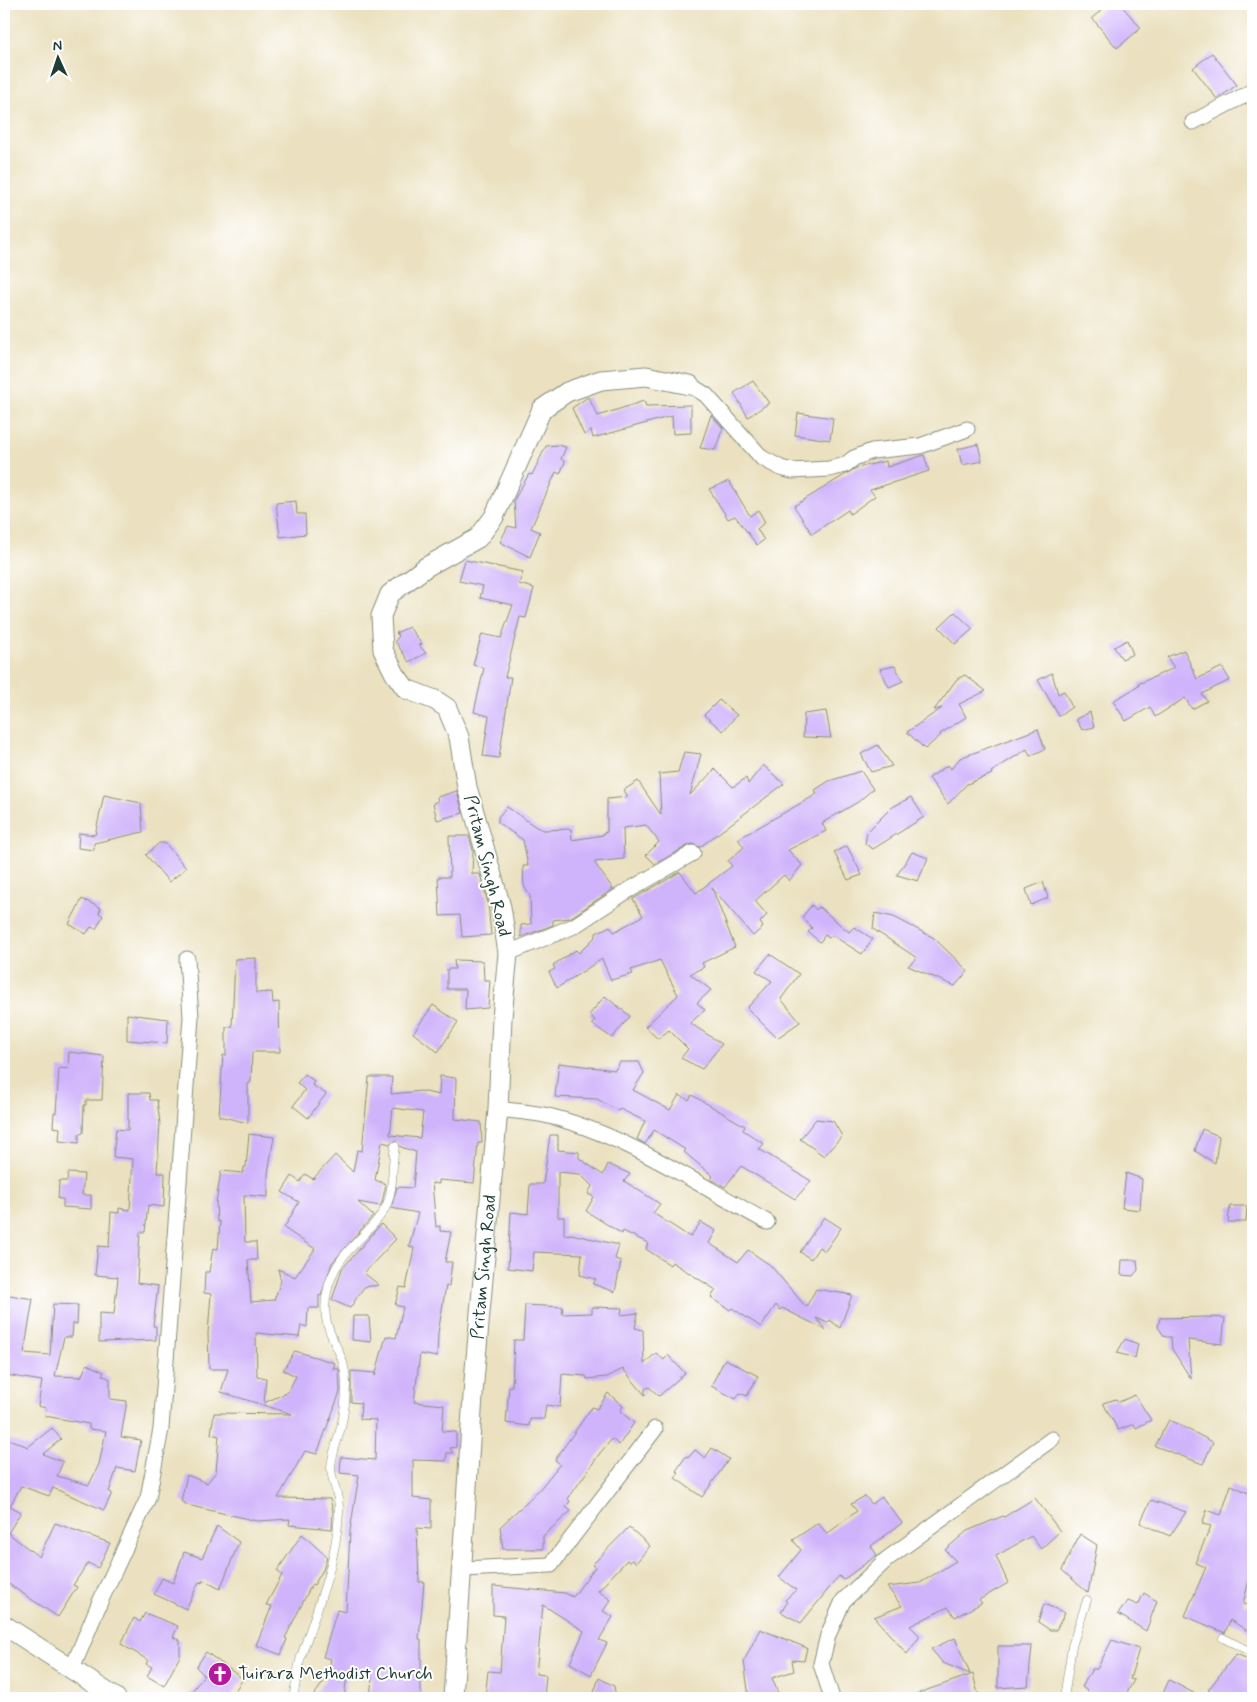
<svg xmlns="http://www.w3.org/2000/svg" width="1257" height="1702" font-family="Mynerve,sans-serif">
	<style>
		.building { fill: #d0b4fb; fill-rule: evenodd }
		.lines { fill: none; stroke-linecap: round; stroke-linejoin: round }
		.service-casing { stroke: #858f7a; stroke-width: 9 }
		.minor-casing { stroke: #858f7a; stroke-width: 17 }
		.tertiary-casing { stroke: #858f7a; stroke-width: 21 }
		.service { stroke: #fff; stroke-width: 8 }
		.minor { stroke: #fff; stroke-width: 15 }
		.tertiary { stroke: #fff; stroke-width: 19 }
		.labels { text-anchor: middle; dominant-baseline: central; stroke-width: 4; stroke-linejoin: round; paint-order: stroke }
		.street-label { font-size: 18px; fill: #1f3d34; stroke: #fff }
		.poi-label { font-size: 18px; fill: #1f3d34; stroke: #fff; text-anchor: start }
	</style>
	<rect width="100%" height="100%" fill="#fff"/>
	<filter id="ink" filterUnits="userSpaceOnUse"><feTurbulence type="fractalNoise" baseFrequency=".02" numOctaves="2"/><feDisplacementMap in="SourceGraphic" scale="10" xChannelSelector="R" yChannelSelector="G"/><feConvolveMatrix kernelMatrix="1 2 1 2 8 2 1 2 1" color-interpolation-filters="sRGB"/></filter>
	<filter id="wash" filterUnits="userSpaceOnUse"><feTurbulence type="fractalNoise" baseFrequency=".0096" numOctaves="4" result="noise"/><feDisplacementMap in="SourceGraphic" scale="20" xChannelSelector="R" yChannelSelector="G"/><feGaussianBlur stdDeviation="1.12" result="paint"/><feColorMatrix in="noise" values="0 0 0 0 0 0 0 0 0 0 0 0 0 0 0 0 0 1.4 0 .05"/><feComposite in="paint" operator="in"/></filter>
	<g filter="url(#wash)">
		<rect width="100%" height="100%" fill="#ebe1c0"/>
		<g id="blocks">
			<path class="building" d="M1109 4H1120L1141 28 1117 48 1092 18Z
				M1212 53 1237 85 1217 99 1193 68Z
				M753 381 769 403 748 417 734 393Z
				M588 397 598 416 644 401 646 406 691 405V433L673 434 672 416 593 438 591 430 584 435 572 408Z
				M798 413 833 418 830 440 795 435Z
				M711 415 723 428 715 450 700 448Z
				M978 444 982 461 962 465 958 449Z
				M557 445 566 447 561 459 565 462 560 474 556 472 531 528 540 532 530 557 500 542 508 526 516 528 514 500 529 474 532 475 546 446Z
				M924 455 929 471 870 490 875 496 850 514 848 510 812 534 794 506 856 468 886 461 887 467Z
				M729 481 750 516 758 510 765 522 757 529 764 540 757 545 735 516 728 519 709 489Z
				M296 501 297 514H305L306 534 280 537 276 503Z
				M465 560 523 572 519 584 534 588 526 618 520 617 505 677H511L499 758 483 756 489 716 474 712 484 668 473 665 482 634 501 638 513 605 480 598 483 586 459 581Z
				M955 612 973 629 955 644 939 627Z
				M409 627 422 644 419 645 426 653 409 662 395 641 399 636 396 633Z
				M1127 640 1133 654 1122 659 1114 647Z
				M1184 650 1197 679 1222 667 1230 680 1202 694 1207 701 1192 709 1185 698 1155 717 1150 707 1126 721 1113 701 1139 686 1138 684 1174 668 1167 657Z
				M895 666 903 681 889 687 880 669Z
				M1052 673 1058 694 1064 691 1072 707 1059 716 1038 680Z
				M965 675 986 691 959 704 966 717 940 734 941 735 925 749 907 732 942 708 934 710 957 679Z
				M719 700 737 715 723 731 704 715Z
				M826 711 831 738 803 737 804 714Z
				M1090 712 1094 727 1082 730 1076 719Z
				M1038 729 1045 749 1030 756 1027 749 991 772 992 774 967 784 948 804 929 778 948 765 951 769 960 758Z
				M878 745 892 766 871 772 861 754Z
				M684 752 701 754 690 795 715 769 733 787 746 778 748 784 763 765 784 784 700 847 693 844 689 845 655 864 646 855 659 842 646 825 623 828 624 859 594 862 613 889 570 918 553 920V925L521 937V925L531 924 530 896 524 886 523 866H528L523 840 498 823V817L507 807 536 827 544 830 571 829 572 840 603 835V833L607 832V799L628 797 624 790 638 781 661 815 659 774 678 772Z
				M861 771 873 789 858 802 822 823 826 831 788 850 802 865 789 881 784 875 755 901 767 915 760 922 763 927 753 936 712 888 735 947 702 963 704 967 690 974 711 990 697 1003 705 1010 690 1023 722 1044 702 1069 681 1058 688 1049 669 1030 658 1039 645 1027 678 995 660 960 631 970 633 974 611 980 602 959 557 988 549 972 555 969 553 965 576 950 579 953 596 936V933L610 926 614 932 643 916 633 899 680 872 696 893 732 866 728 861 744 847 738 839 817 794 815 790 829 781Z
				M457 791 463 813 437 820 433 803 438 801 437 797Z
				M104 795 141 803 143 832 94 843V850L78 848 79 833 95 835Z
				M911 797 924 817 873 849 865 844 867 832 891 808Z
				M449 836H469L473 850 472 874H480L488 903 491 935 462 937 460 915 440 916 438 877H450Z
				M159 843H165L186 868 169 882 146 855Z
				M847 846 862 875 848 880 834 852Z
				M912 852 928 858 918 881 897 875Z
				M1043 882 1048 898 1031 905 1026 889Z
				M82 899 101 908 99 913 103 916 96 929 91 927 86 934 69 924Z
				M812 905 816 910 819 907 849 932 854 927 873 939 862 954 832 935 829 938 825 935 820 942 808 932 812 928 802 917Z
				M875 913 894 917 934 938 968 971 955 986 908 966 917 958 873 929Z
				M770 954 799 974 781 999 800 1022 777 1038 747 1008 772 981 756 971Z
				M256 958V993L272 992 273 1003 279 1002 280 1052H252L251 1082 248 1084V1123L219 1116 223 1055 226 1056V1027H232L235 959Z
				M454 960 483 961 484 980H490L488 1008 465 1010 466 989H447V969H455Z
				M605 996 630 1016 612 1038 592 1024 595 1020 589 1015Z
				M433 1005 458 1022 438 1052 413 1033Z
				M127 1014 168 1019 167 1043 127 1040Z
				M69 1052 104 1056 102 1100H86V1105H84L83 1133 79 1134V1143L59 1141 60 1128 53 1127 54 1112 56 1113 59 1068 68 1069Z
				M620 1062H639L644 1073 633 1090 670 1110 679 1095 689 1100 692 1095 745 1126 743 1130 764 1144 759 1149 811 1181 795 1199 741 1166 725 1187 711 1179 713 1176 684 1152 686 1150 654 1130 645 1144 637 1139 645 1121 620 1109 618 1111 597 1099 555 1097 559 1063 615 1070Z
				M305 1074 314 1081 312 1085 326 1094 308 1118 293 1106 305 1090 297 1083Z
				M440 1076 456 1078 455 1119 481 1122 482 1143H478L474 1183 439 1180V1184L432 1183 436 1227 440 1226V1231L451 1232 445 1262H452L449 1286H446L438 1333 437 1357 420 1354 414 1402 444 1405 442 1431 456 1432V1447L450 1448 453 1453H447L446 1461 413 1460V1498L431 1500V1529L417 1528 419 1582H424L419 1639H421V1698H370L372 1677 347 1675 344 1698H312L327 1677 331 1659 323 1657 337 1610 346 1612 350 1531 359 1475 340 1473 341 1457 375 1460 376 1420 360 1419 361 1403 351 1402V1371L375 1373V1376L386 1336 396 1338 403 1307 395 1305 400 1287 406 1288 414 1248 409 1246 418 1213 391 1208 397 1187 413 1188 416 1152 401 1147 396 1141 390 1144 382 1142 375 1180 386 1184 382 1203 380 1206 358 1202 373 1216 332 1263 321 1296 319 1295V1308H308L307 1327 301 1325 299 1337 256 1333 257 1376 266 1378 264 1403 288 1392 296 1376 283 1370 295 1351 335 1363 333 1369H339L340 1392 317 1454 305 1451 278 1498 330 1499 333 1511 332 1529 289 1525 290 1519 257 1521 187 1505 181 1501 187 1475 207 1483 216 1472 219 1436 211 1434 214 1413 292 1414 221 1392 228 1369H209L208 1333 211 1294 204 1293 205 1272H209L213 1248 218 1249 220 1222 217 1221 216 1203 221 1171 243 1173 244 1167H246L249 1134 274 1137 268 1173V1197L244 1195 245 1242H256L257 1260H248L251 1302 274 1300 281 1281 278 1269 295 1277 315 1249 284 1228 299 1202 282 1192 292 1176 300 1182 305 1174 313 1179 335 1155 353 1172 357 1150 362 1151 369 1077H392L391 1094 421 1091 439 1095ZM393 1108 423 1112 420 1138 390 1135Z
				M128 1093H149L150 1100H157L160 1123 157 1173H165L164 1207 148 1205 145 1232H140L137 1283 158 1286 153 1326H156V1340L99 1342V1313L114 1314 118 1277 95 1275 98 1246 109 1247 111 1212 119 1213V1208L130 1210 133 1159 113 1157 116 1129 128 1130Z
				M816 1119 833 1121 842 1136 824 1156 800 1139Z
				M1202 1129 1219 1136 1215 1163 1195 1151Z
				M550 1135H558V1150L579 1152V1158L603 1175 608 1164 630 1174 624 1181 660 1204 653 1213 690 1237 701 1222 716 1231 709 1243 738 1262 748 1250 770 1265 806 1307 816 1289 852 1295 840 1328 830 1320 828 1323 816 1318 826 1330 782 1308 780 1310 776 1305 761 1327 732 1308 730 1310 711 1297 716 1290 672 1262 670 1265 646 1249 648 1243 623 1231 622 1234 586 1211 594 1197 588 1194 592 1186 580 1174 558 1172V1217H564V1235L571 1234 619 1245 615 1259 621 1261 615 1292 593 1284 596 1279 580 1275 582 1254 534 1252 532 1271 508 1268 511 1212 528 1214 530 1184H543Z
				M68 1173 84 1174 82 1195H91V1209L63 1207V1199H58L59 1181H67Z
				M1126 1173 1142 1179 1140 1210 1122 1208Z
				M1230 1206H1247L1246 1222H1228Z
				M824 1217 841 1228 825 1251 819 1247 811 1259 800 1252Z
				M381 1224 396 1239 364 1273 379 1285 364 1287 350 1308 332 1300 342 1269Z
				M1122 1260H1137L1138 1270 1133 1276 1121 1275Z
				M4 1294 33 1299 24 1353 50 1355 53 1304 78 1305 77 1324 73 1323 72 1337H64L55 1376 81 1377 87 1364 104 1372 102 1375 110 1379V1399L127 1401 121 1437 141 1440 135 1471 117 1468 109 1492 112 1493 104 1510 53 1488 49 1496 21 1486 10 1506 21 1512 8 1533 39 1557 55 1523 110 1543 98 1568 88 1563 73 1585 77 1587 58 1617 4 1581V1437L28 1447 52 1428 61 1439 43 1454 63 1462 57 1476 89 1485 99 1464 106 1431 89 1429V1424L45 1416 46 1408 38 1406 42 1381 6 1375 8 1344H4Z
				M525 1305 563 1307 562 1314 592 1313V1307L622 1308 621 1315 638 1313 635 1328 643 1330 644 1364 656 1353 664 1360 668 1355 685 1373 659 1396 649 1387 645 1389V1395L623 1369 607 1377 587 1379 586 1376 562 1374 560 1407 546 1405 544 1419H530L529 1426 506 1423 509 1386H512L514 1340H523Z
				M353 1316H369L371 1342 352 1340Z
				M1208 1317 1225 1318 1222 1344 1188 1340 1191 1379 1172 1349 1171 1337H1165L1158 1327 1160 1318Z
				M1125 1339 1138 1344 1135 1358 1117 1353Z
				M725 1359 758 1376 747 1396 740 1393 736 1399 711 1386Z
				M608 1393 623 1406 620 1411 634 1423 619 1445 612 1439 600 1453 568 1499 570 1501 566 1507 571 1511 543 1536V1549H503L500 1527 539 1490 560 1464 555 1460 592 1407 597 1409Z
				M1135 1395 1151 1420 1136 1428 1134 1424 1118 1430 1103 1403 1116 1399 1119 1402Z
				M1169 1420 1213 1442 1203 1464 1155 1446Z
				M712 1448 729 1459 702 1497 675 1478 679 1473 676 1471 686 1456 688 1458 695 1450 705 1458Z
				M1231 1485 1253 1495V1564L1243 1604 1253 1607V1634L1230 1620 1225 1633 1185 1616 1206 1567 1195 1563 1211 1526 1202 1524 1207 1510 1221 1515Z
				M865 1496 872 1504 882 1497 902 1523 871 1546 877 1555 843 1580 839 1576 801 1623 781 1612 787 1603 785 1600 796 1590 779 1577 801 1550 793 1540 818 1523 827 1534 857 1511 851 1504Z
				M1035 1498 1060 1531 1041 1549 1031 1536 996 1556 1008 1583 979 1600 982 1603 955 1617 948 1607 910 1626 920 1636 907 1654 874 1617 902 1606 887 1587 920 1583 956 1561 945 1550 967 1531 1003 1516 1004 1517Z
				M1151 1500 1186 1512 1170 1536 1140 1523Z
				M217 1526 239 1542 220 1589 203 1580 202 1583 199 1582 186 1609 154 1594 162 1578 173 1583 184 1552 202 1558Z
				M629 1527 650 1546 636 1563 633 1560 629 1562 627 1560 598 1591 611 1600 603 1611 613 1617 599 1640 607 1643 591 1675 570 1663 584 1631 543 1605 536 1674 546 1675 544 1698H485L488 1671 500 1672 504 1616 493 1615V1586L565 1593 573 1597 595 1567 592 1565Z
				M302 1534 327 1557 323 1570 314 1585 312 1584 285 1638 287 1639 281 1655 256 1645 272 1606 266 1605 282 1575 277 1571Z
				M1080 1534 1097 1545 1088 1593 1062 1570Z
				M1144 1593 1157 1601 1146 1631 1118 1614 1128 1601 1138 1605Z
				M1044 1604 1065 1613 1056 1630H1050L1038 1622Z
				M145 1613 178 1626 173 1637 180 1640V1656L164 1686 147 1676 152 1667 146 1664 148 1660 121 1644 134 1618 140 1622Z
				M760 1629 807 1648 804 1661 792 1660 794 1671 772 1678 778 1693 766 1698H749L744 1661Z
				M955 1638 970 1674 943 1663 931 1649Z
				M1112 1640 1139 1649 1130 1679 1134 1680 1124 1698H1096L1082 1687 1092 1669H1097Z
				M998 1646H1032L1028 1686 998 1688Z
				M206 1652 243 1679 230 1698H187L204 1675 196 1667Z
				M1236 1654 1253 1661V1687L1245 1698H1228L1208 1690Z
				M973 1674 979 1698H910V1696Z
				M599 1678 614 1686 616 1698H592Z
				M1169 1680 1203 1698H1161Z"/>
		</g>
	</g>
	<g filter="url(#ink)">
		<use href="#blocks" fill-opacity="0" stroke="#858f7a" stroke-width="1"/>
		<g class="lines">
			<g class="service-casing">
				<path id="service" d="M1223 1638 1253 1653
					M293 1698C296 1685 297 1670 301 1657 316 1610 337 1562 339 1511 340 1495 331 1482 331 1467 332 1454 338 1440 341 1427 344 1414 346 1398 346 1385 347 1346 318 1336 327 1292 336 1251 363 1242 383 1212 395 1194 391 1168 395 1146
					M1064 1698 1072 1646 1087 1600"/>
			</g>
			<g class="minor-casing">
				<path id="minor" d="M1193 122 1253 91
					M690 385 706 395 762 458 781 468 792 471 829 469 845 465 854 458 872 451 920 446 967 429
					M508 953 574 926 624 893 693 853
					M498 1109C513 1111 529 1112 544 1115 619 1131 699 1185 767 1222
					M463 1569 551 1565 655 1429
					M72 1669 99 1604 148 1498 161 1429 191 1017 187 959
					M832 1698 821 1664 828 1635 843 1601 887 1559 1052 1439"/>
			</g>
			<g class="tertiary-casing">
				<g id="tertiary">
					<path d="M4 1625 116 1698"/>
					<path id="s1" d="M453 1698 474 1381 498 1109 502 1018 508 953 501 907 467 787 459 737 447 708 435 700 406 689 395 674 383 650 381 616 390 594 426 567 478 538 494 517 542 409 567 392 601 380 646 376 690 385"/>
				</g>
			</g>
			<use href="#service" class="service"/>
			<use href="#minor" class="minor"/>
			<use href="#tertiary" class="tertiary"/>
		</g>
	</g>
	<defs>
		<g id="church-disc" transform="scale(1.25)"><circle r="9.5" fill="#b5179e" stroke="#fff"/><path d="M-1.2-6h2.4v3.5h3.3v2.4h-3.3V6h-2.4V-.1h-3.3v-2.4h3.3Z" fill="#fff"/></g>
	</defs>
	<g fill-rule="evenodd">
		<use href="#church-disc" x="220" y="1674"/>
	</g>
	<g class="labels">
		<g class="street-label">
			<text transform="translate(487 866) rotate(76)">Pritam Singh Road</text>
			<text stroke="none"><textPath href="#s1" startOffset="432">Pritam Singh Road</textPath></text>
		</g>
		<g class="poi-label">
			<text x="238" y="1674">Tuirara Methodist Church</text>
		</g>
	</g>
	<rect width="1257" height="1702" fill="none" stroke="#fff" stroke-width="20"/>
	<g transform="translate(58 58) rotate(357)" stroke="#ffffff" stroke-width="4" paint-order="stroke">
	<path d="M0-4L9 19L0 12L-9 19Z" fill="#1f3d34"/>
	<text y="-8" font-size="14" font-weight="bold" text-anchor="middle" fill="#1f3d34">N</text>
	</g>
</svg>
